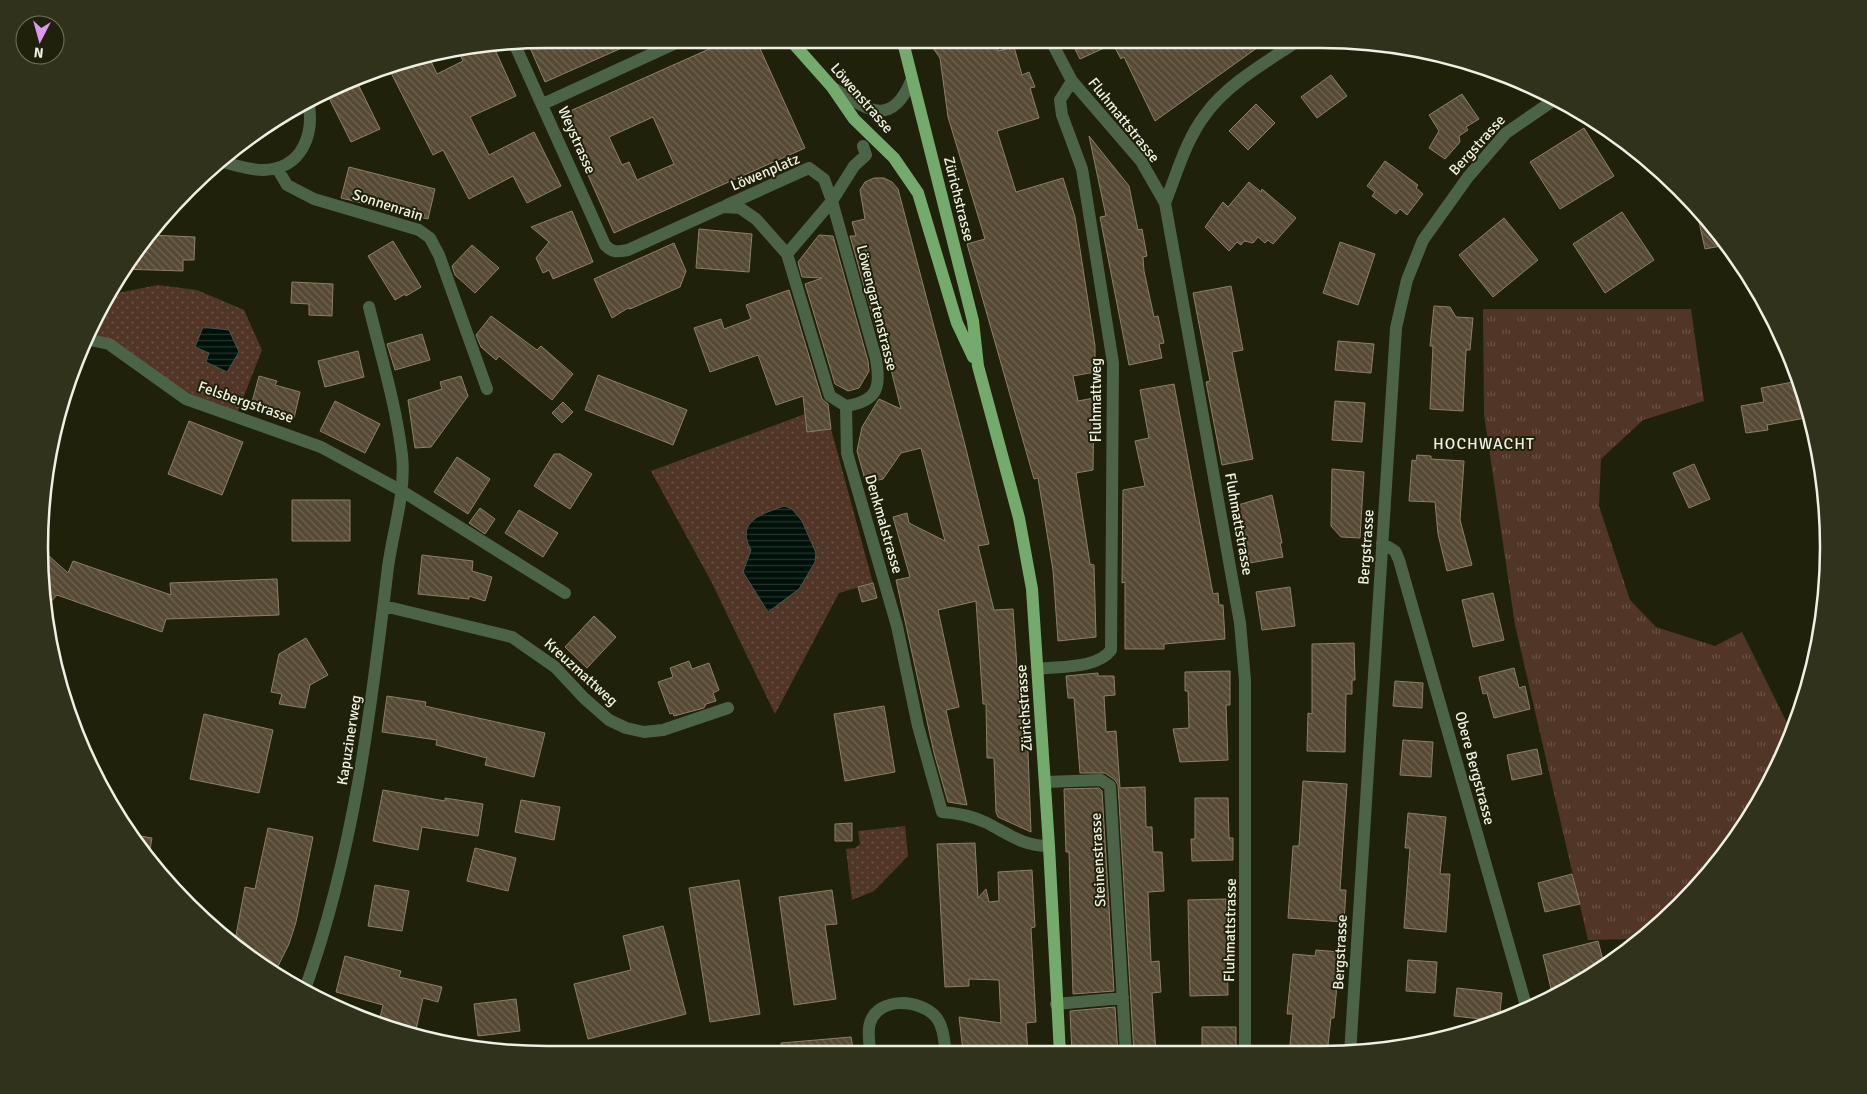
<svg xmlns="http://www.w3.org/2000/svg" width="1867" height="1094" font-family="Signika,sans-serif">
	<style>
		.grass { fill: url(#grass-tufts) }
		.park { fill: url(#park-dots) }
		.water { fill: url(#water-rules); stroke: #47544b }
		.building { fill: url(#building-back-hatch); stroke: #8d7f69; fill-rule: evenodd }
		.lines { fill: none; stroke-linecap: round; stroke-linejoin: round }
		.minor { stroke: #4b6447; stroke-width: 12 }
		.major { stroke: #75aa6d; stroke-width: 12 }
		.labels { text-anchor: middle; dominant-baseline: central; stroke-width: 4; stroke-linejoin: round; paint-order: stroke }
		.street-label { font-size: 15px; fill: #eef0e2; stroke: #20210b }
		.neighbourhood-label { font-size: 16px; letter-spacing: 1px; fill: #eef0e2; stroke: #20210b }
		.rim { fill: none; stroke: #eef0e2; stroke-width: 2.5 }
	</style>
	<defs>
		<pattern id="grass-tufts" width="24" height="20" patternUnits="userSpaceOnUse" patternTransform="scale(1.25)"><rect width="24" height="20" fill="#513627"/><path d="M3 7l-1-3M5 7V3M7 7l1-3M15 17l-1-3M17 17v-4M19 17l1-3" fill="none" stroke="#6a5346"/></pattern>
		<pattern id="park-dots" width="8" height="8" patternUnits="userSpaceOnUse" patternTransform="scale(1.25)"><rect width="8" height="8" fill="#513627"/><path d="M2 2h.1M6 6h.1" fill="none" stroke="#6a5346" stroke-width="1.8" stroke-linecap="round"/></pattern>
		<pattern id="water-rules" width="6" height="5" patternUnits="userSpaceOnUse" patternTransform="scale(1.25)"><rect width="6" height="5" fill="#00110a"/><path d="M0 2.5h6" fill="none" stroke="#26342d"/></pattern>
		<pattern id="building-back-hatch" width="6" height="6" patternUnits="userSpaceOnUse" patternTransform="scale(1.25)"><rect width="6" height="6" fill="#564a35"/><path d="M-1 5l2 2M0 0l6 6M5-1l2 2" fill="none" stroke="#6f6452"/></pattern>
	</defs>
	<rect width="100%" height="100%" fill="#20210b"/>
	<path class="grass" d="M1483 309H1691L1704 401 1643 420 1601 459 1599 506 1630 600 1656 627 1715 646 1742 632 1792 733 1743 829 1679 907 1637 939 1588 940 1515 625 1484 414Z"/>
	<path class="park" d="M158 285 197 290 244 310 262 350 236 416 223 413 91 339 102 304 107 295Z
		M805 414 807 432 831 429 873 583 839 593 775 714 712 583 651 471Z
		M905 826 908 856 874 891 852 900 846 849 855 848 860 844 858 831Z"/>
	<path class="water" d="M203 327 229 330 239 352 227 372 206 362 209 353 195 347Z
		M784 506 792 509 802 521 816 553 815 562 799 589 768 612 743 572 751 550C735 521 762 514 784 506Z"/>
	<path class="building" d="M1220 40H1268L1155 121 1124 57 1121 59 1113 44 1080 59 1071 41Z
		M928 41H995L998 51 1014 47 1022 75 1029 72 1035 87 1030 88 1039 118 997 131 1016 192 1063 178 1075 217 1095 346V372L1073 376 1078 401 1094 398 1093 470 1076 473 1090 564 1094 565 1096 637 1058 641 1053 570 1038 478 1034 479 967 244 985 239 948 117 940 58Z
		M725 42H757L805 148 614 233 561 115ZM653 117 674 164 637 180 629 162 622 165 609 137Z
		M480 43H492L516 96 470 117 489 155 534 132 561 186 527 203 513 176 469 199 443 150 433 155 387 65 428 55 437 74 463 61 457 48Z
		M528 43H633L545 82Z
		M1331 75 1347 96 1317 118 1301 97Z
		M355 78 380 129 351 142 325 90Z
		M1462 94 1479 119 1466 127 1468 130 1459 136 1460 142 1445 159 1429 148 1439 131 1429 115Z
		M1256 104 1275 123 1248 150 1229 131Z
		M1584 128 1614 176 1560 209 1530 162Z
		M1089 136 1129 186 1138 230 1142 229 1147 256 1143 257 1144 271 1154 317 1158 316 1164 343 1159 344 1162 358 1129 365 1100 217 1106 216Z
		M1385 161 1418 185 1416 188 1423 194 1407 215 1400 209 1396 214 1372 196 1375 192 1367 186Z
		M349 167 435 189 428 219 341 198Z
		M874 178H884L892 182 898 189 966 449 989 544 978 546 994 610 1013 609 1021 726H1027L1031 832 998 817 996 812 994 758H987L986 704H983L976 601 938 610 959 707 946 710 967 805 948 802 934 753 896 580 910 577 893 517 907 513 909 523 945 541 921 448 901 453 883 479 866 483 857 451 862 427 879 399 901 409 885 346 882 350 850 236H856L852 222 865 219 860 190 865 182Z
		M1249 182 1261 192 1262 189 1296 218 1273 244 1268 240 1265 243 1258 237 1253 243 1244 241 1241 245 1237 242 1229 251 1205 227 1223 202 1228 207Z
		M1696 208 1717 234 1726 245 1705 249Z
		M572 211 593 262 553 279 549 270 543 273 536 258 549 242 531 227Z
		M1622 212 1654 260 1605 293 1573 244Z
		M1504 218 1538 260 1493 297 1459 255Z
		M699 229 752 234 749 272 696 268Z
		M149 235 195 237 194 260H183V271L122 269Z
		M819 235 833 236 868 361 869 371 859 388 848 391 835 384 805 284 822 278 802 277 798 262Z
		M393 241 421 287 406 296 405 294 395 300 368 256Z
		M1340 242 1375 254 1358 305 1323 293Z
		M674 243 686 271 680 287 630 309 628 308 612 318 594 279Z
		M472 245 499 268 475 293 455 275 452 266Z
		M292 282 333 284 332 316 309 315V304L291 303Z
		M1231 286 1243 350 1232 352 1253 459 1222 465 1206 382 1210 381 1193 293Z
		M789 290 822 399 828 404 831 429 807 432 803 396 776 405 758 355 710 372 694 328 721 319 724 329 751 319 746 305Z
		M1434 306 1450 307 1456 317 1473 318 1470 350H1466L1463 411 1430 409 1433 346H1430Z
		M491 316 537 350 541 346 573 374 552 400 499 356 496 360 481 347 476 335Z
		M422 334 430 360 395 370 387 344Z
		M1338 341 1374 344 1371 373 1335 370Z
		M358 351 364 377 325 387 318 361Z
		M598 375 687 410 673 445 585 410Z
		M259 376 277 381 275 385 300 392 294 418 260 411 261 408 251 406Z
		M461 376 468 396 431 447 415 448 408 400 442 389 440 382Z
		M1793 382 1796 398 1802 397 1805 418 1767 425 1768 430 1746 433 1741 406 1764 402 1761 388Z
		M1174 384 1213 594 1218 593 1219 605H1223L1225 639 1164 644V649H1125V582L1122 583 1123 490 1145 486 1135 441 1149 438 1140 390Z
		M335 401 380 424 365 453 320 431Z
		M1335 401 1365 403 1362 442 1332 440Z
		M563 402 573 412 562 423 552 413Z
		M189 421 243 442 222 495 168 474Z
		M554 454H560L592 474 570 509 534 486Z
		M1417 455 1431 456V459L1464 461 1460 520 1472 565 1447 571 1438 534 1435 502 1409 501 1412 460 1416 461Z
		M457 457 490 479 468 514 434 492Z
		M1694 464 1710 499 1689 508 1673 473Z
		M1332 469 1364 472 1360 538 1341 537 1331 526Z
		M1272 495 1282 543H1280L1283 557 1250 563 1238 505Z
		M292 500H350V541H292Z
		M480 508 495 519 485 534 469 523Z
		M519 510 558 533 543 557 505 533Z
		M39 547 68 573 73 561 171 595 170 583 277 579 279 615 166 619 162 632 57 595 45 608Z
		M422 555 473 561 472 571 492 577 485 601 469 596V599L418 594Z
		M873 583 877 598 862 602 858 587Z
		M1290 587 1295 626 1262 630 1256 592Z
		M1493 593 1504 640 1473 647 1462 600Z
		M594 616 616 637 587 668 565 647Z
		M306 638 328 675 310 685 305 708 279 704 282 694 271 692 279 654Z
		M1354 643 1355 680H1352V694H1346L1345 752 1307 751 1308 713 1312 714V644Z
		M689 661 692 669 709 663 719 690 713 693 716 701 706 704 704 708 674 716 673 713 670 714 658 682 673 677 670 668Z
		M1514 668 1519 688 1525 686 1530 709 1494 718 1487 693 1483 694 1479 677Z
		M1230 671V705H1226L1228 760 1180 762 1173 729 1189 728 1188 691H1185V672Z
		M1098 673V676H1114L1115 695 1104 696 1106 732 1116 731 1120 788 1145 787 1146 827H1152L1153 852H1162L1164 891 1148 892 1151 962 1159 961 1161 992 1152 993 1156 1054H1134L1118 785 1115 780 1105 773H1080L1074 698H1068L1066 676Z
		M1395 681 1423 683 1422 708 1393 706Z
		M387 696 426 702 425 706 545 733 534 777 485 765 487 758 436 745 437 740 382 732Z
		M884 706 895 772 845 781 834 714Z
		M204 714 273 730 259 793 190 779Z
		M1403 740 1433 742 1431 777 1400 775Z
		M1537 749 1542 774 1512 780 1507 755Z
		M1303 781 1347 784 1340 890H1346L1344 922 1288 918 1293 846H1299Z
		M1099 788 1102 791 1114 991 1073 994 1069 852H1066L1064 789Z
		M383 790 445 801V798L483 804 478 836 422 827 418 850 373 841Z
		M1195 798H1228L1229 838H1233V860L1192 861 1191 839H1195Z
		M521 800 560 807 554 840 515 832Z
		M1408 813 1446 817 1440 874H1450L1446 932 1404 928 1410 848H1405Z
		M852 823V841H835V824Z
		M268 828 313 837 296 922 289 944 274 974 234 946 245 887 255 889Z
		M129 834 152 838 148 861 144 857Z
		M975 843 978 898 986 889 989 902 999 901 998 872 1032 870 1035 927 1031 928 1036 1022 1026 1023 1028 1054H965V1051H963L959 1017 1001 1023 999 980 969 979V986L945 987 937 844Z
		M475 848 516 858 508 891 467 881Z
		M1572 874 1580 904 1545 912 1538 883Z
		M739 880 760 1014 710 1022 689 888Z
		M375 885 409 891 402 931 368 926Z
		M832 890 837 924 825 925 836 999 794 1005 779 897Z
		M1226 899 1228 995 1190 996 1188 900Z
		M663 926 686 1014 588 1039 574 984 631 970 623 936Z
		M1598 941 1604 964 1574 987 1553 997 1543 955Z
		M1316 950 1340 952 1334 1018H1331L1327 1054H1289L1293 1014H1287L1293 954 1315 956Z
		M345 956 401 971 399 977 442 987 438 1002 423 998 415 1034 378 1026 383 1005 336 992Z
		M1408 960 1437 962 1435 993 1406 991Z
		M1457 988 1502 993 1499 1021 1454 1016Z
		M516 999 520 1031 478 1036 474 1004Z
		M1115 1007 1118 1054H1072L1070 1011Z
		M1202 1027H1236V1054H1202Z
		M851 1037 854 1054H782L781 1043Z"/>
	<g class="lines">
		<path class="minor" d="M1051 41 1072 81 1141 161 1165 203 1240 623 1245 680V1054
			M514 43 605 245C612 253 618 252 628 250L723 207 740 208 756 219 787 254 832 201 854 166 866 155 863 146
			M832 87C864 107 890 131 911 81
			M543 104 678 42
			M218 161C232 164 249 170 263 170 303 169 315 133 308 100
			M277 168 287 185 314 199 419 230 430 238 439 255 487 389
			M1165 203C1177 173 1186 140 1205 115 1228 83 1267 62 1299 40
			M727 205 809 168 824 179 832 201 876 359C881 387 878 401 846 406
			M787 254 828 390 830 396 846 406
			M85 339 109 344 186 399 321 447 402 491 565 593
			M846 406 847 453 897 626 918 726 942 812C957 813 973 816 987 823 1010 835 1023 846 1049 846
			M1382 543 1395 551 1399 560 1527 1009
			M384 606 512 637 555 667 584 698 609 720 626 728 644 732 663 730 728 708
			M1038 669C1060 666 1097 669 1111 650L1113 363 1082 169 1062 115 1060 100 1072 81
			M1045 782 1101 780 1110 786 1126 1054
			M305 989C354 853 371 710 388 567 393 530 406 493 402 455 396 405 381 356 369 307
			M1056 1004 1123 998
			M870 1054C870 1045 867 1031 870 1023 878 996 921 999 936 1017 944 1027 944 1042 946 1054
			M1350 1054 1396 328 1407 280 1423 240 1468 177 1506 133 1554 100"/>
		<path class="major" d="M792 42 832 87 854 119 894 158 918 193 957 323 973 357
			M903 42 973 321 978 366 1019 518 1032 589 1049 846 1060 1054"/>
	</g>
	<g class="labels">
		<g class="street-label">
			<text transform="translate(862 98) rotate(49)">Löwenstrasse</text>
			<text transform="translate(1124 120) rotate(51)">Fluhmattstrasse</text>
			<text transform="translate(577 140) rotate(66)">Weystrasse</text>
			<text transform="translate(1477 145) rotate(-48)">Bergstrasse</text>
			<text transform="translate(765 172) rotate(-23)">Löwenplatz</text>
			<text transform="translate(959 199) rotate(76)">Zürichstrasse</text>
			<text transform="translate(388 205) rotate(18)">Sonnenrain</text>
			<text transform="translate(877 308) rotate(76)">Löwengartenstrasse</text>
			<text transform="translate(1096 400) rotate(-90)">Fluhmattweg</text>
			<text transform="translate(246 402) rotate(19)">Felsbergstrasse</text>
			<text transform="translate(884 524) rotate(74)">Denkmalstrasse</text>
			<text transform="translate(1239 524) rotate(80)">Fluhmattstrasse</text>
			<text transform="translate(1366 547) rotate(-86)">Bergstrasse</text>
			<text transform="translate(581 672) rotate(42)">Kreuzmattweg</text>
			<text transform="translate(1024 708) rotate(-94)">Zürichstrasse</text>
			<text transform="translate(349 740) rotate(-81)">Kapuzinerweg</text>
			<text transform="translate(1475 768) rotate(75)">Obere Bergstrasse</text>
			<text transform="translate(1098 860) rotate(-93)">Steinenstrasse</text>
			<text transform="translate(1230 930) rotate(-89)">Fluhmattstrasse</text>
			<text transform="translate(1340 952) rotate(-87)">Bergstrasse</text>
		</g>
		<g class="neighbourhood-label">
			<text x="1484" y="444">HOCHWACHT</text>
		</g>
	</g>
	<path d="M0 0H1867V1094H0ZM547 48H1321A499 499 0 0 1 1820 547V547A499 499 0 0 1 1321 1046H547A499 499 0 0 1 48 547V547A499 499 0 0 1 547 48Z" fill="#30321c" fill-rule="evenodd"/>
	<path class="rim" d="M547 48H1321A499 499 0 0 1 1820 547V547A499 499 0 0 1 1321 1046H547A499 499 0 0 1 48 547V547A499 499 0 0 1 547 48Z"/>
	<g transform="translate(40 40) rotate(186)"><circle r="24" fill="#20210b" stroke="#727461"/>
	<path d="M0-4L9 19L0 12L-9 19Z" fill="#de98f2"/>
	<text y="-8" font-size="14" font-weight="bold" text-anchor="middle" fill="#eef0e2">N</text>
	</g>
</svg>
